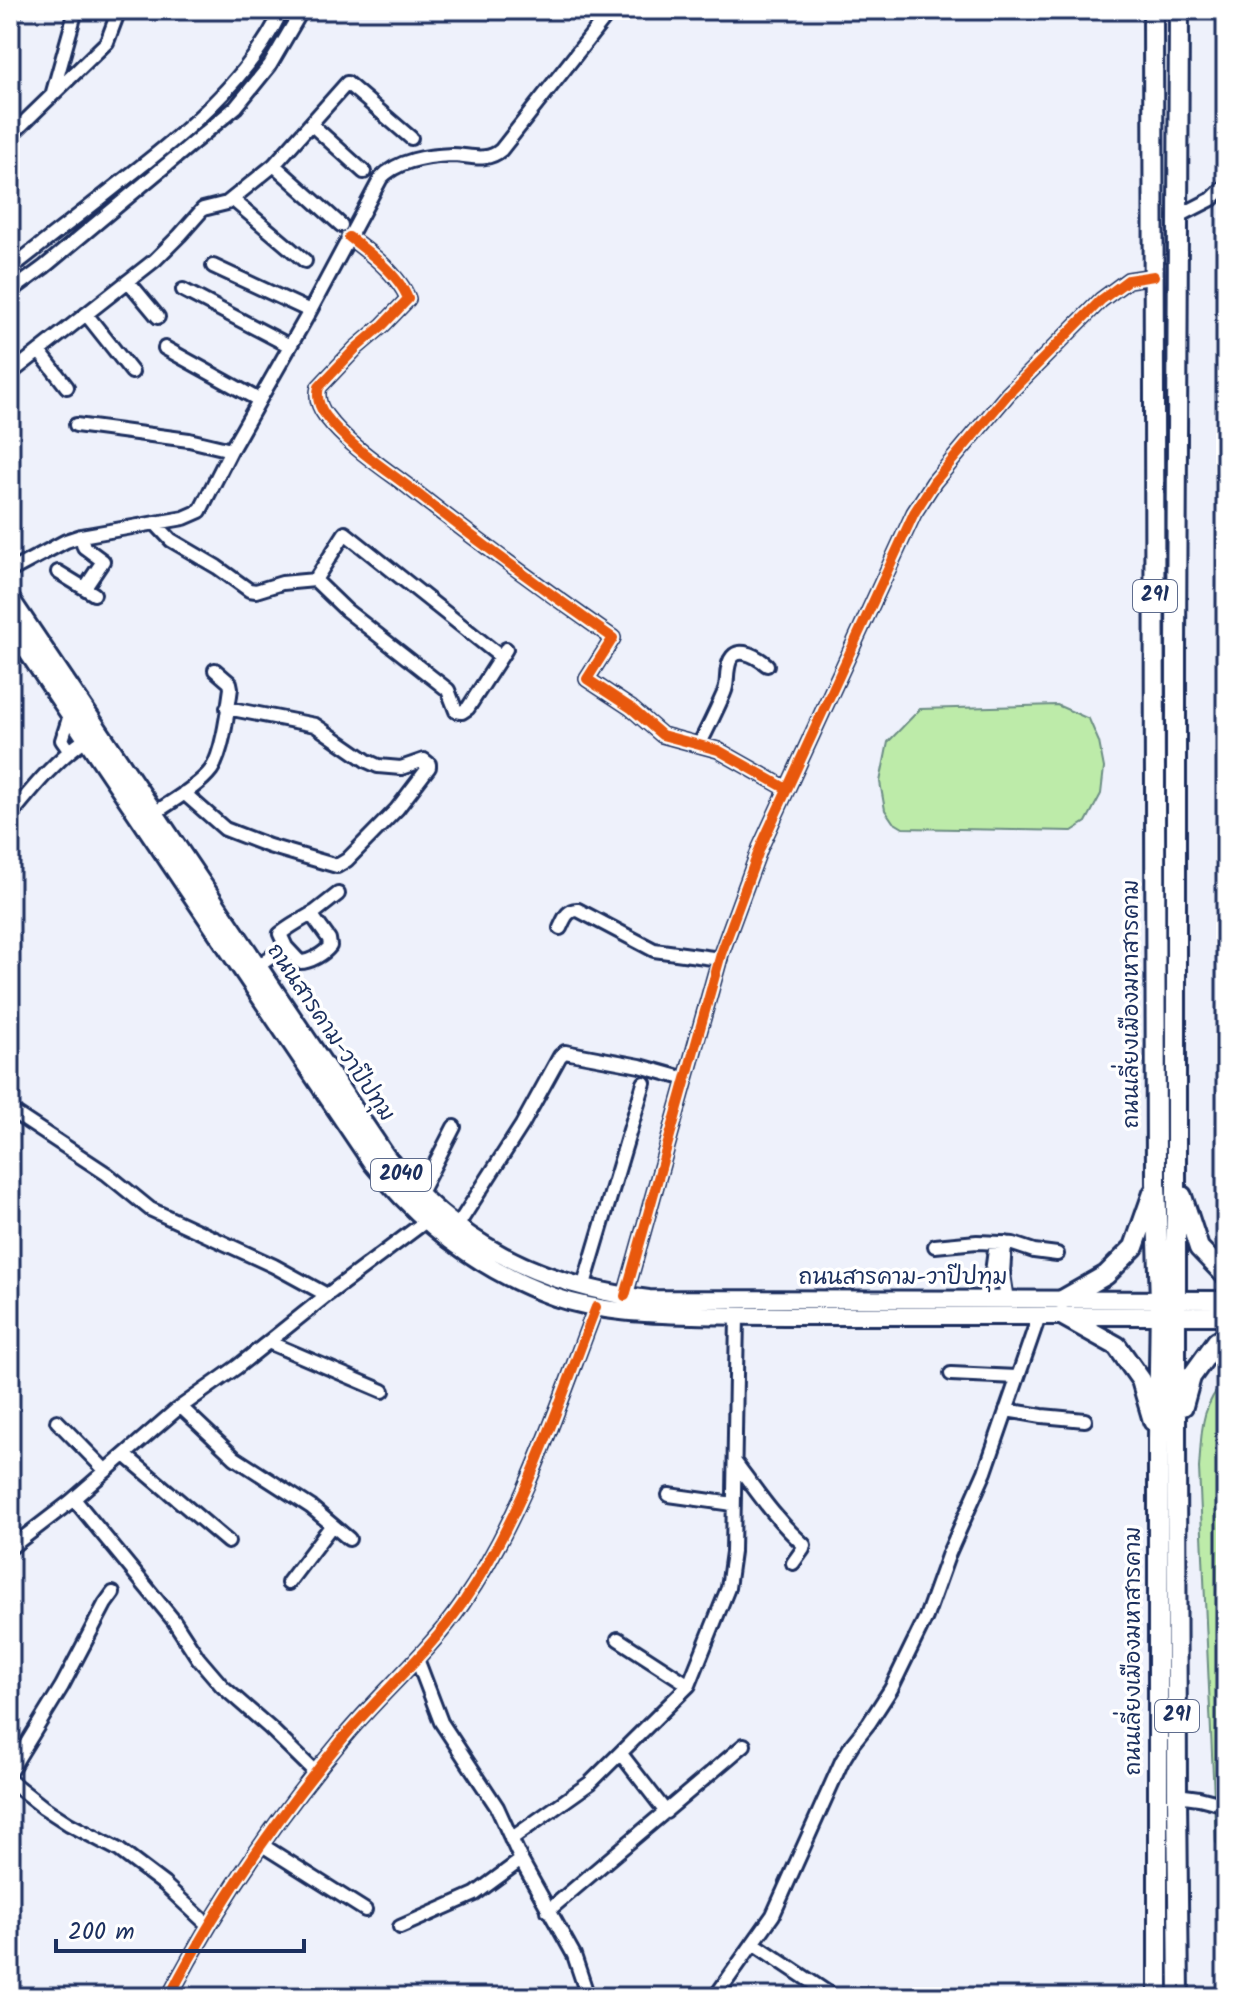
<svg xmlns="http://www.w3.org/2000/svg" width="1236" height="2007" font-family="Kalam,'Playpen Sans Thai',sans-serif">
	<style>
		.green { fill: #bdeba9; stroke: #6c8d84; stroke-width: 2 }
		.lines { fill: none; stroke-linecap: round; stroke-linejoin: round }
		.minor-casing { stroke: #1b2f5e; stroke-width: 18 }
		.major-casing { stroke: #1b2f5e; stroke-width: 22 }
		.highway-casing { stroke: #1b2f5e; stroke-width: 24 }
		.minor { stroke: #fff; stroke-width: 12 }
		.major { stroke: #fff; stroke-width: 16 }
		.highway { stroke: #fff; stroke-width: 18 }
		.cycleway-casing { stroke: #fff; stroke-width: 15 }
		.cycleway { stroke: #e8590c; stroke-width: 10 }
		.labels { text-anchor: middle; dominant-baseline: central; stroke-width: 7; stroke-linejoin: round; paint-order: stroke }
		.shield { fill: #fff; stroke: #5f6d8e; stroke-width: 2 }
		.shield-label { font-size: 20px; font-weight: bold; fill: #1b2f5e }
		.street-label { font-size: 22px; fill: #1b2f5e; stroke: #fff }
	</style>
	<rect width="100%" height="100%" fill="#eef1fb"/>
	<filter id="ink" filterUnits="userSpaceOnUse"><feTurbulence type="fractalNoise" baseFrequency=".0125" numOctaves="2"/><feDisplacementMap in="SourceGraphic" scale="16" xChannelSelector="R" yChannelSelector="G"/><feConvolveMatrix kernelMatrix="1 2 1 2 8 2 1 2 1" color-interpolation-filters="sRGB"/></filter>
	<g filter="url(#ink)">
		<path class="green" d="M1057 705 1089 719 1099 742 1104 768 1101 794 1086 822 1072 831 903 828 893 822 885 810 880 782 888 742 920 709Z
			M1226 1379V1853L1216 1842 1199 1468C1202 1432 1199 1408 1226 1379Z"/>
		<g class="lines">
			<g class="minor-casing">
				<path id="minor" d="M10 26 15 10
					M53 92 76 10
					M311 124 364 172
					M10 136 107 42 119 10
					M274 165 341 225
					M232 199 305 261
					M1179 216 1212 199 1226 185
					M349 237C369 252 400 276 408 299L383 325 356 348 319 387C316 398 319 407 326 416 348 445 381 466 410 488 476 540 544 590 613 638L587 679 631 708 662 735 718 750 787 789
					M213 266 310 311
					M10 269C45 241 81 214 116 186 179 137 247 84 282 10
					M128 281 158 317
					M183 290 290 346
					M10 292 44 267 236 107 270 65 302 10
					M86 314 132 372
					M165 348 259 400
					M39 351 67 387
					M10 371 15 370 155 260 180 235 203 209 227 203 274 165 347 83 411 138
					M76 425 189 440 231 450
					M156 524 171 540 217 567 249 590 256 591 282 583 315 580 346 610 448 690 456 711 462 712 468 708 506 649
					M81 536 84 547 103 561 85 588
					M10 571 66 541 81 536 184 518 200 511 231 450 310 311 381 178C398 160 427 156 452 155 469 155 486 163 501 150L611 10
					M58 572 94 594
					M315 580 345 533 501 657
					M699 745C708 728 716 711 724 693 728 685 726 677 728 668 732 642 755 655 767 665
					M69 750 62 740 70 715
					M184 793 225 829 269 846 337 866 347 860 397 809 429 767V764L424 760 401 768 378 766 367 761 315 725 227 708
					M155 813C172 801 199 786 211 770 223 753 228 709 231 688L230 683 215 670
					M10 816C33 788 55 760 86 739
					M311 914 329 939 330 946C324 954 310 962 300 962L286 947 280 934C291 925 303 919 315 912L338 894
					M560 928C564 920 567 909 578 910L654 950 720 959
					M258 966 286 947
					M10 1110 107 1174 150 1209 274 1266 327 1295
					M419 1195 454 1127
					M456 1228 522 1125 560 1056 565 1052 640 1066 686 1079
					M1005 1243 1003 1274 1007 1300
					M935 1246 977 1242 1001 1243 1013 1244 1034 1251 1057 1254
					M583 1288 644 1083
					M625 1296 721 954 760 848 914 513 934 482 1008 394 1101 300 1128 280 1154 276
					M982 1300 991 1279 996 1243
					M268 1342 383 1391
					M951 1374 1017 1377
					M181 1407 235 1458 311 1507 349 1539
					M1006 1410 1042 1416 1085 1420
					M57 1421 106 1471
					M125 1455 228 1542
					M735 1462C758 1493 775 1519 804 1545L803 1549 793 1563
					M669 1495 733 1504
					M74 1499 174 1621 198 1658 222 1686 270 1728 315 1772
					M10 1548 70 1502 175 1411 237 1367 327 1295 426 1221
					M288 1583 332 1525
					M618 1639 689 1685
					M417 1659 441 1722 497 1807 521 1860 574 1955 588 1997
					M621 1754 666 1812
					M10 1771 62 1686 105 1604 113 1593
					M10 1781 43 1807 69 1824 119 1850 164 1884 208 1925
					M1177 1795 1199 1798 1226 1805
					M511 1839 590 1783 689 1685 728 1588 733 1552 737 1316
					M262 1845 365 1910
					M548 1911 744 1745
					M400 1927 475 1894 521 1860
					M753 1943 834 1997
					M169 1997C217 1904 278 1816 345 1736 383 1691 428 1653 462 1604 524 1514 557 1408 596 1307
					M715 1997 773 1915 842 1761 853 1743 869 1723 891 1689 926 1617 949 1553 985 1472 1039 1316"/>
			</g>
			<g class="major-casing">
				<path id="major" d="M10 598 386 1156C453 1243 541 1286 649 1299L1226 1300
					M10 626 372 1163C421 1224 481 1271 555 1297 599 1312 647 1314 693 1315 737 1316 782 1316 826 1316 959 1316 1093 1316 1226 1316"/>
			</g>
			<g class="highway-casing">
				<path id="highway" d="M1153 10 1156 1183 1160 1300 1158 1439V1997
					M1179 10 1176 653V1436L1177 1795 1179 1997
					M1182 1196 1199 1248 1226 1276
					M1062 1300 1106 1275 1134 1247 1153 1193
					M1063 1316 1117 1346 1141 1380 1153 1421
					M1183 1406 1191 1377 1217 1341 1226 1336"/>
			</g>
			<use href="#minor" class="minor"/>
			<use href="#major" class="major"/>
			<use href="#highway" class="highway"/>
			<g class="cycleway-casing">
				<path id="cycleway" d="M349 237C369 252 400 276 408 299L383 325 356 348 319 387C316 398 319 407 326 416 348 445 381 466 410 488 476 540 544 590 613 638L587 679 631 708 662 735 718 750 787 789
					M625 1296 721 954 760 848 914 513 934 482 1008 394 1101 300 1128 280 1154 276
					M169 1997C217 1904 278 1816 345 1736 383 1691 428 1653 462 1604 524 1514 557 1408 596 1307"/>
			</g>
			<use href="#cycleway" class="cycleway"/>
		</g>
	</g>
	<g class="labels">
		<g class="shield">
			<rect x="1133" y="580" width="44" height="32" rx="6"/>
			<rect x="371" y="1159" width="60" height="32" rx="6"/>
			<rect x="1155" y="1700" width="44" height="32" rx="6"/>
		</g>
		<g class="shield-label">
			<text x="1155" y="596">291</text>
			<text x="401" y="1175">2040</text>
			<text x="1177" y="1716">291</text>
		</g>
		<g class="street-label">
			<text transform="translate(1132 1004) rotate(-90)">ถนนเลี่ยงเมืองมหาสารคาม</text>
			<text transform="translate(330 1033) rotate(56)">ถนนสารคาม-วาปีปทุม</text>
			<text x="903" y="1278">ถนนสารคาม-วาปีปทุม</text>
			<text transform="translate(1134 1651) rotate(-90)">ถนนเลี่ยงเมืองมหาสารคาม</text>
		</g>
	</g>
	<rect width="1236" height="2007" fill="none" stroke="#fff" stroke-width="40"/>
	<rect x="20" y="20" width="1196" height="1967" fill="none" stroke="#1b2f5e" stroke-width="3" filter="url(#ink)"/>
	<path d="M56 1939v12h248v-12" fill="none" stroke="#1b2f5e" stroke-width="4"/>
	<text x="68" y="1939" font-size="24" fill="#1b2f5e" stroke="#ffffff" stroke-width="6" paint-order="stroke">200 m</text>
</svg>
